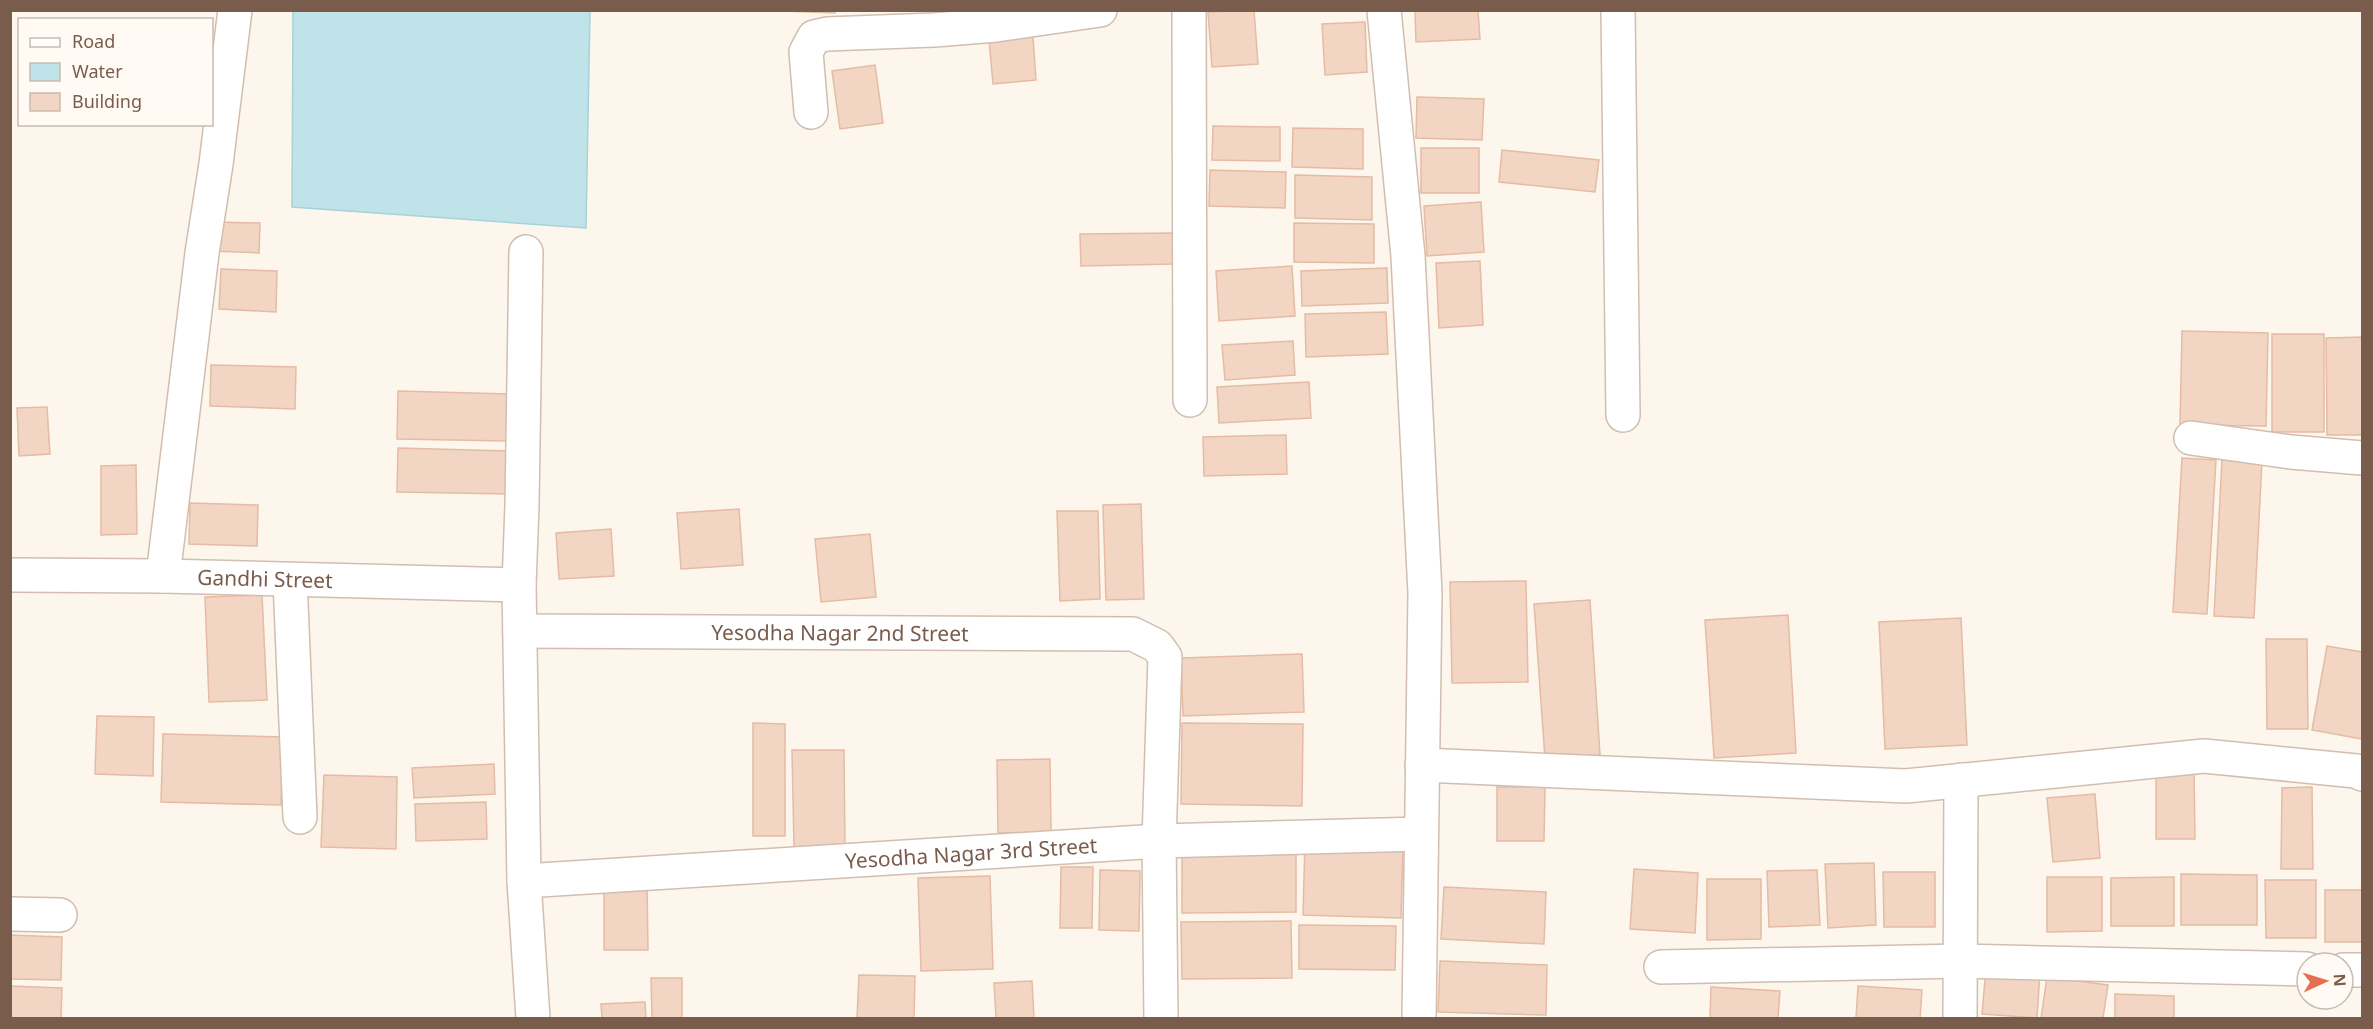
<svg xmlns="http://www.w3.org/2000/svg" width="2373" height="1029" font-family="'Noto Sans',sans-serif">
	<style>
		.water { fill: #bfe3e8; stroke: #a5d3da; stroke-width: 1.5 }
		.building { fill: #f3d5c3; stroke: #e6bba3; stroke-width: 1.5 }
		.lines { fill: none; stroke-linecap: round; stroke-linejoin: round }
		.street-casing { stroke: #d1beb0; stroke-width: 36 }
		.street { stroke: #fff; stroke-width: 33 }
		.labels { text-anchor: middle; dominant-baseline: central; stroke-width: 4.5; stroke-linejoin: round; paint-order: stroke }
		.street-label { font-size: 21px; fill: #7a5c4d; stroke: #fffaf3 }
	</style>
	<rect width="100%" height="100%" fill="#fdf6ec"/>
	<path class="water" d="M293 11H590L586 228 292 207Z"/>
	<path class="building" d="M758 10H835V13Z
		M1254 10 1258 64 1212 67 1208 12Z
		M1415 10H1478L1480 39 1416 42Z
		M1365 22 1367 72 1325 75 1322 24Z
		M1033 37 1036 80 993 84 989 40Z
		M875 65 883 123 840 129 832 71Z
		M1417 97 1484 99 1482 140 1416 138Z
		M1213 126 1280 127V161L1212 160Z
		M1293 128 1363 129V169L1292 167Z
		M1421 148H1479V193H1421Z
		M1502 150 1599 160 1595 192 1499 182Z
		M1210 170 1286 172 1285 208 1209 206Z
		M1295 175 1372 177V220L1295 218Z
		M1481 202 1484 252 1427 256 1424 206Z
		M214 222 260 223 259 253 213 251Z
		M1294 223 1374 224V263L1294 262Z
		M1173 233V264L1081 266 1080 234Z
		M1480 261 1483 325 1439 328 1436 263Z
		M1292 266 1295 316 1219 321 1216 271Z
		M1387 268 1388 303 1302 306 1301 271Z
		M221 269 277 271 276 312 219 309Z
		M1386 312 1388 354 1306 357 1305 314Z
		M2182 331 2268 333 2266 426 2180 425Z
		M2272 334H2324V432H2272Z
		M2362 337V435H2327L2326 338Z
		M1293 341 1295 375 1225 380 1222 345Z
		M211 365 296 367 295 409 210 406Z
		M1309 382 1311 418 1219 423 1217 387Z
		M398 391 509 394 508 441 397 439Z
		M47 407 50 454 19 456 17 408Z
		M1286 435 1287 474 1204 476 1203 437Z
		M398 448 509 451 508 494 397 492Z
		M2182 458 2216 460 2207 614 2173 612Z
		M2222 459 2262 461 2254 618 2214 616Z
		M136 465 137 534 101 535V466Z
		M190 503 258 505 257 546 189 544Z
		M1141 504 1144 599 1106 600 1103 505Z
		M739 509 743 565 681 569 677 513Z
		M1057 511H1098L1100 599 1060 601Z
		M611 529 614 576 559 579 556 533Z
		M870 534 876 597 821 602 815 539Z
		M1526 581 1528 682 1452 683 1450 582Z
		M262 595 267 700 209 702 205 597Z
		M1590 600 1600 755 1545 759 1534 604Z
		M1788 615 1796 753 1714 758 1705 620Z
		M1961 618 1967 745 1885 749 1879 622Z
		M2266 639H2307L2308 729H2267Z
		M2327 646 2362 652V739L2312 730Z
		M1302 654 1304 712 1183 716 1181 658Z
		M97 716 154 717 153 776 95 774Z
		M753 723 785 724V836H753Z
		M1182 723 1303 724 1302 806 1181 804Z
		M163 734 283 737 281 805 161 802Z
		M792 750H844L845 846 794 847Z
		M1050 759 1051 832 998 833 997 760Z
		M494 764 495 794 414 798 412 768Z
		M2156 770H2194L2195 839H2156Z
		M324 775 397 777 396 849 321 847Z
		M1497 787H1545L1544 841H1497Z
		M2312 787 2313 869H2281L2282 788Z
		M2095 794 2100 858 2053 862 2047 798Z
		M486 802 487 839 416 841 415 804Z
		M1305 842 1403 846 1401 918 1303 915Z
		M1296 848V912L1182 913V849Z
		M1874 863 1876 925 1828 928 1825 864Z
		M1061 867H1093L1092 928H1060Z
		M1634 869 1698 873 1695 933 1630 929Z
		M1100 870 1140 871 1139 931 1099 930Z
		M1817 870 1820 925 1769 927 1767 871Z
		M1883 872H1935V927H1884Z
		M2181 874 2257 875V925H2181Z
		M990 876 993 969 921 971 918 878Z
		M2047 877H2102V931L2047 932Z
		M2174 877V926H2111V878Z
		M1707 879H1761V939L1707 940Z
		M2265 880H2316V938H2266Z
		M604 885H647L648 950H604Z
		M1444 887 1546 892 1544 944 1441 939Z
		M2325 890H2362V942H2325Z
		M1291 921 1292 978 1182 979 1181 922Z
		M1299 925 1396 926 1395 970 1299 969Z
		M10 935 62 937 61 980 10 979Z
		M1440 961 1547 965 1546 1015 1438 1012Z
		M1986 968 2040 972 2037 1018 1982 1014Z
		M859 975 915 976 914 1018H857Z
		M2047 977 2108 985 2103 1018H2041Z
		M651 978H682V1018H652Z
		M1032 981 1034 1018H996L994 983Z
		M10 986 62 988 61 1018H10Z
		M1858 986 1922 990 1920 1018H1856Z
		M1711 987 1780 991 1778 1018H1710Z
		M2115 994 2174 996V1018H2115Z
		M645 1002 646 1018H602L601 1004Z"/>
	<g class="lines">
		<g class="street-casing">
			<g id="street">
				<path d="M1189 10 1190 400"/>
				<path d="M1384 10 1408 256 1425 593 1419 1018"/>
				<path d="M1618 10 1623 415"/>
				<path d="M811 112 806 52 814 37 827 34 934 30 996 25 1100 10"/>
				<path d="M526 252 522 505 519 585 524 881 533 1018"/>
				<path d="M2191 438 2291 452 2362 458"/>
				<path id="s1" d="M10 575 163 576 519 585"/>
				<path d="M163 576 202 253 216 164 235 10"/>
				<path d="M290 580 300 817"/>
				<path id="s2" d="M520 631 1133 634 1157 646 1165 657 1159 841 1161 1018"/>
				<path d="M1422 765 1906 786 2204 756 2356 771 2362 774"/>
				<path id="s3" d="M524 881 1159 841 1421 834"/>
				<path d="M10 914 60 915"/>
				<path d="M1661 967 1961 961 2307 969"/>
				<path d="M2343 970H2362"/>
				<path d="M1960 1018 1961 780"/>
			</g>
		</g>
		<use href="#street" class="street"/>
	</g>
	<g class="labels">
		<g class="street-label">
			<text stroke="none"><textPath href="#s1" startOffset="255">Gandhi Street</textPath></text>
			<text stroke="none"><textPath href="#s2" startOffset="320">Yesodha Nagar 2nd Street</textPath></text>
			<text stroke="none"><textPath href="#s3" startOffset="448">Yesodha Nagar 3rd Street</textPath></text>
		</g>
	</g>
	<rect width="2373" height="1029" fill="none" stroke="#7a5c4d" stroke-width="24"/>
	<rect x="18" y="18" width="195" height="108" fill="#fffaf3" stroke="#cabbb1" stroke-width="1.5"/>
	<rect x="30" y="38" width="30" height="9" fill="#ffffff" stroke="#cabbb1" stroke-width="1.5"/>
	<text x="72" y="48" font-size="18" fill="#7a5c4d">Road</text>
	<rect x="30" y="63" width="30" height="18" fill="#bfe3e8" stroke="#cabbb1" stroke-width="1.5"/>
	<text x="72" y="78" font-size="18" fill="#7a5c4d">Water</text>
	<rect x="30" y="93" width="30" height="18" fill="#f3d5c3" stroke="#cabbb1" stroke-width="1.5"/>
	<text x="72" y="108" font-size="18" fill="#7a5c4d">Building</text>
	<g transform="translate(2325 981) rotate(86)"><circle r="28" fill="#fffaf3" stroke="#cabbb1" stroke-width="1.5"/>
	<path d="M0-4.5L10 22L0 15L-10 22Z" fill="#e76f51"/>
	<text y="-9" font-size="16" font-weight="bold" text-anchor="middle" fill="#7a5c4d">N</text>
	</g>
</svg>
